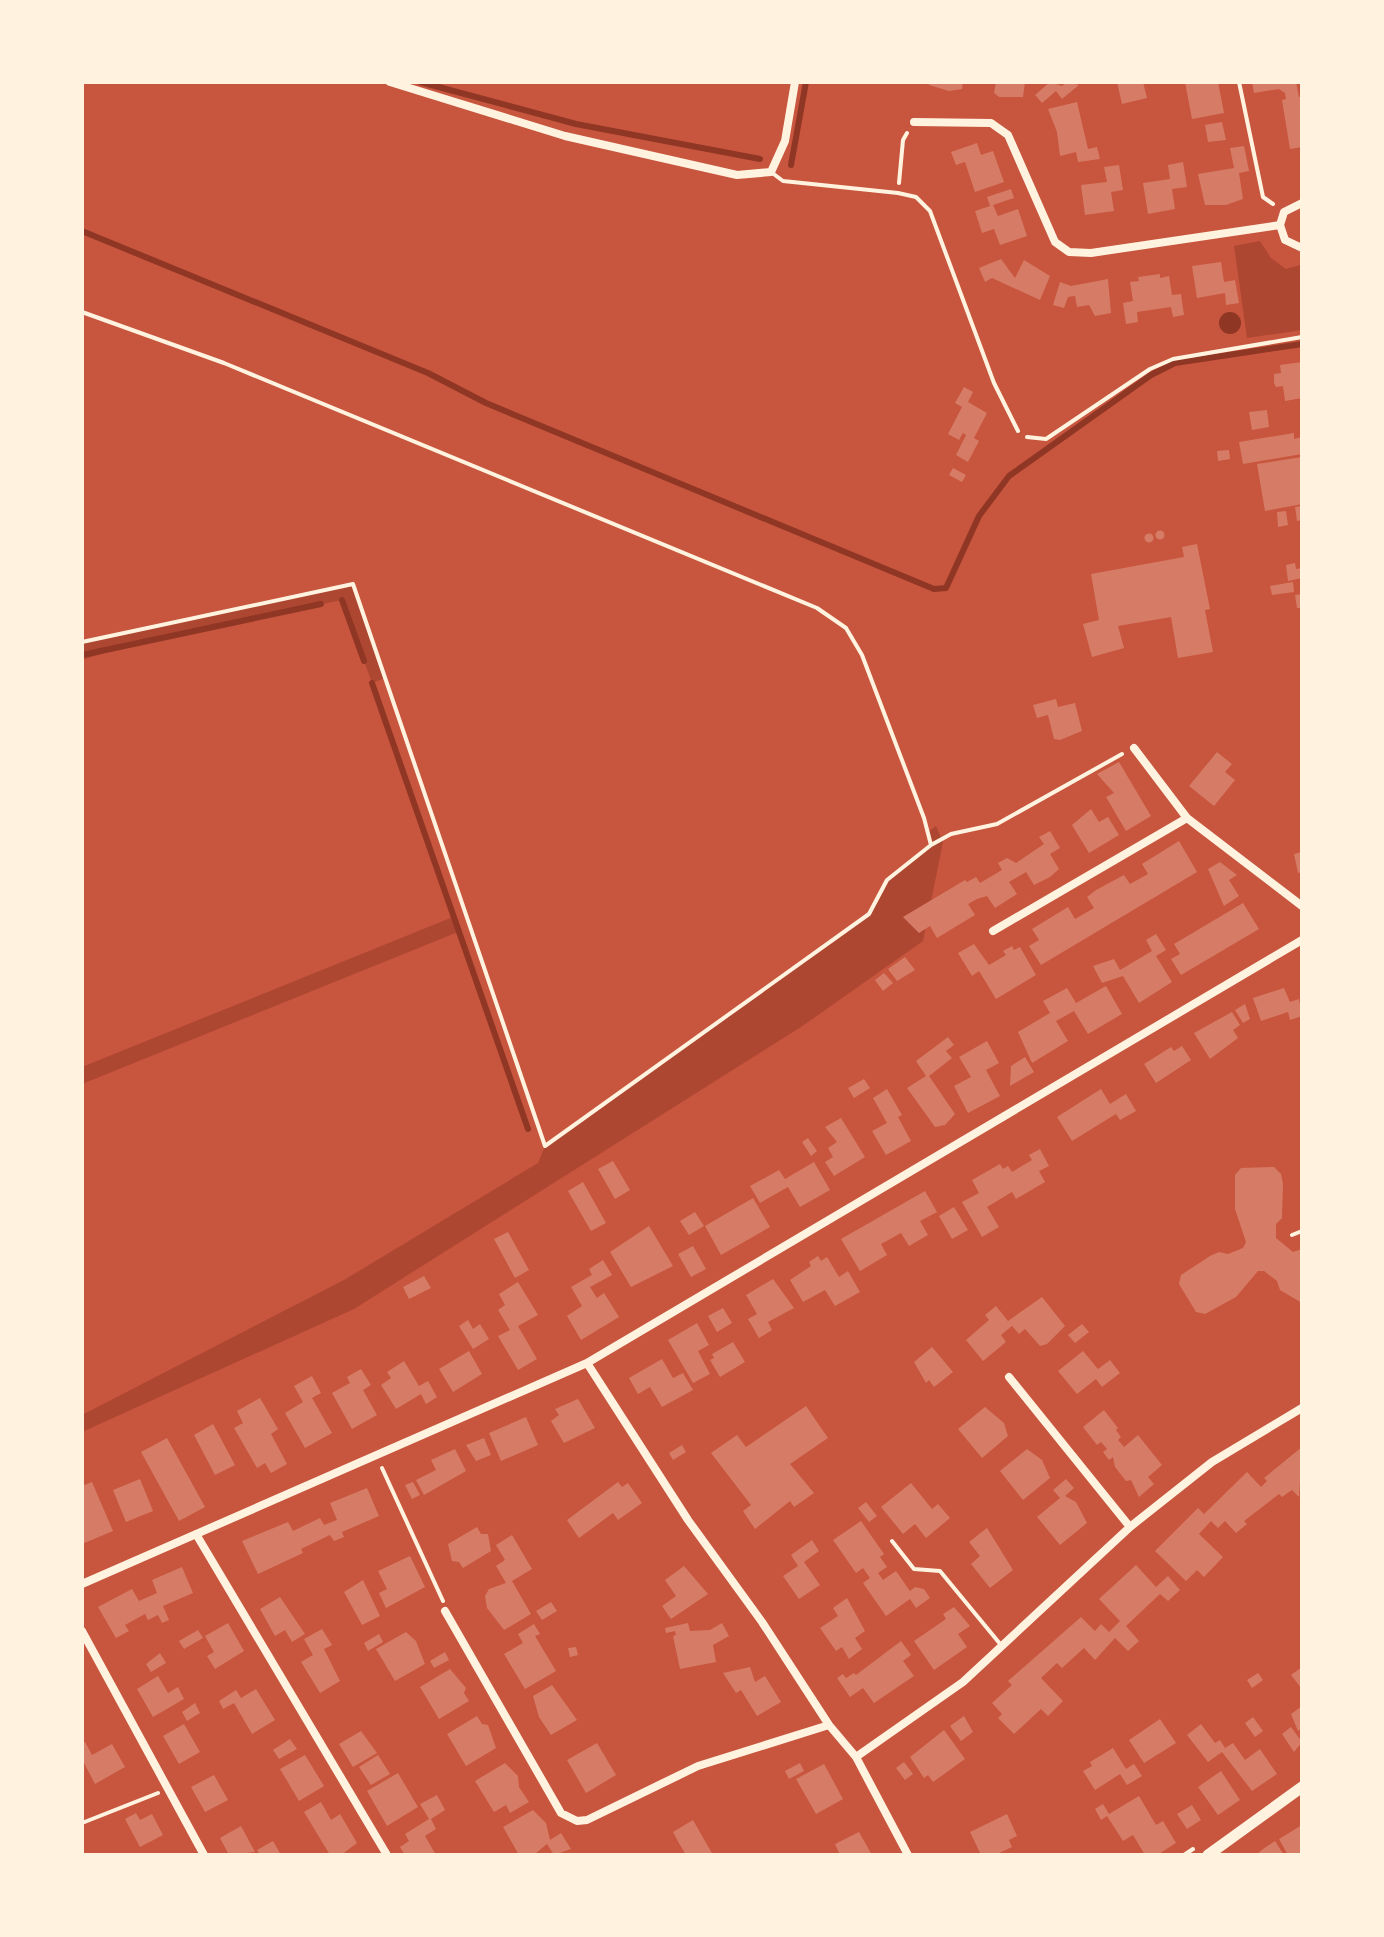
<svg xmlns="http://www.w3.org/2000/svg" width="1384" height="1937" font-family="Figtree,sans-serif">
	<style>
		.green { fill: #ae4732 }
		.water { fill: #8f3625 }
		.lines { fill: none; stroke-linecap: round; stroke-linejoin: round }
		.stream { stroke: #8f3625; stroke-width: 6 }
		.building { fill: #d67c66 }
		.path { stroke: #fff3e0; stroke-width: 4 }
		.service { stroke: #fff3e0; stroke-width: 4 }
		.minor { stroke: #fff3e0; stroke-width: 8 }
		.secondary { stroke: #fff3e0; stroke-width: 11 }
	</style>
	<rect width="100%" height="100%" fill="#c8553d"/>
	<path class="green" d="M1260 241 1271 258 1286 269 1300 265 1302 330 1247 338 1234 246Z
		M353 584 385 678 372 683 342 600 137 643 82 660V642Z
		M936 826 943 842 923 941 801 1027 354 1309 82 1432V1415L344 1280 538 1163 545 1146 869 914 887 880 930 845 928 832Z
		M453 917 458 932 82 1084V1067Z"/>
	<path class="water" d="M1219 323a11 11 0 1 1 22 0a11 11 0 1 1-22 0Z"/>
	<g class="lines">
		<path class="stream" d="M420 82 576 124 760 159
			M791 165 806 82
			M82 231 428 373 486 403 934 589 946 588 979 516 1009 476 1151 375 1175 363 1302 344
			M342 600 364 661
			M82 655 321 604
			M372 683 528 1129"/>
	</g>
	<path class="building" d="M930 82H963L962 89 949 91 929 85Z
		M996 82H1025L1023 97H999L994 93Z
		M1050 82 1062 86 1067 82 1079 85 1062 99 1056 91 1042 103 1035 95Z
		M1117 82H1143L1147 98 1122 104Z
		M1185 82H1218L1224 113 1192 119Z
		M1252 82H1296L1299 97H1302V147L1290 149 1282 100 1286 99 1285 93 1279 89 1254 93Z
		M1077 102 1088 149 1097 147 1100 159 1078 162 1076 152 1060 156 1057 132 1048 109Z
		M1222 122 1226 140 1208 142 1205 125Z
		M977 143 981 155 993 151 1004 182 975 192 965 162 956 165 951 152Z
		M1244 146 1249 171 1239 173 1243 199 1226 205H1205L1198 174 1234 168 1230 148Z
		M1183 162 1187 187 1172 189 1175 209 1148 214 1143 183 1170 179 1168 165Z
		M1119 165 1123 190 1111 192 1114 211 1085 215 1081 185 1107 182 1104 167Z
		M1011 189 1014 198 993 205 998 216 1018 209 1027 236 1000 245 994 229 982 233 975 211 990 206 987 197Z
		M1001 259 1015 278 1024 260 1050 276 1040 300 992 278 985 282 979 268Z
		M1221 262 1224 282 1235 280 1239 303 1226 305 1225 293 1197 298 1192 266Z
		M1160 274V278L1169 276 1172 295 1181 294 1184 315 1173 317 1171 307 1137 312 1138 322 1126 324 1123 303 1133 301 1130 282 1139 281 1138 277Z
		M1108 279 1111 313 1095 316 1089 305 1077 307 1075 296 1068 297 1064 308 1053 305 1060 282 1071 286Z
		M1302 362V398L1285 401 1283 386 1276 387 1274 383V374L1281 373 1280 365Z
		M964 387 973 392 968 402 987 413 974 438 979 441 968 462 956 455 966 435 963 433 959 440 948 434 962 407 955 403Z
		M1267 410 1269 427 1252 430 1249 412Z
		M1294 433V439L1302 437V454L1243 464 1239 442Z
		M1229 450 1230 459 1218 461 1217 451Z
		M1302 457V504L1265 511 1257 464Z
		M953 468 966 475 962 482 949 475Z
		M1302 506V520L1297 521 1295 507Z
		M1286 511 1288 525 1278 527 1277 512Z
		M1155.5 535a4.5 4.5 0 1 1 9 0a4.5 4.5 0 1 1-9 0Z
		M1144.5 538a4.5 4.5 0 1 1 9 0a4.5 4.5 0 1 1-9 0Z
		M1197 544 1210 609 1205 610 1213 652 1178 658 1171 617 1118 626 1124 648 1092 657 1083 624 1099 620 1091 574 1184 557 1182 547Z
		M1295 563 1296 569 1302 568V578L1288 581 1286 565Z
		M1293 582 1294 592 1272 595 1270 586Z
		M1302 594V608H1297L1295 595Z
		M1056 699 1058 707 1075 703 1082 731 1060 740 1054 739 1048 715 1037 718 1033 705Z
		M1217 752 1232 764 1225 772 1235 780 1214 806 1189 786Z
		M1119 762 1151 816 1126 831 1106 797 1114 793 1097 774Z
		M1091 809 1099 822 1108 817 1119 835 1089 853 1072 825Z
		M1050 831 1060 848 1050 854 1059 869 1050 877 1034 885 1026 872 1009 882 1017 894 995 908 987 896 977 899 968 904 975 915 937 938 930 926 919 933 903 917 965 880 967 882 976 877 980 883 1002 870 998 863 1007 858 1016 863 1044 844 1039 837Z
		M1179 841 1197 872 1041 965 1029 946 1039 940 1032 929 1068 907 1075 919 1094 908 1087 897 1096 890 1124 875 1130 884 1148 874 1142 864Z
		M1302 852V872L1298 873 1294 854Z
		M1220 862 1237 875 1229 880 1239 896 1224 906 1208 869Z
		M1243 903 1259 929 1181 975 1171 959 1180 954 1174 944Z
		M1156 934 1166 950 1156 956 1172 982 1139 1003 1123 976 1102 983 1093 966 1114 959 1120 970 1152 951 1146 940Z
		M974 944 989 965 1006 955 1003 951 1012 946 1014 950 1020 947 1036 975 996 999 979 971 972 976 958 953Z
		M905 957 915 970 897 981 888 969Z
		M884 973 893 983 883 991 875 980Z
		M1106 986 1122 1014 1088 1034 1074 1011 1056 1021 1068 1041 1032 1063 1018 1032 1050 1013 1043 1001 1067 988 1076 1003Z
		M1284 988 1290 1002 1299 999 1302 1016 1290 1020 1288 1012 1261 1021 1253 998Z
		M1245 1004 1250 1019 1243 1023 1235 1010Z
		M1232 1012 1240 1025 1233 1030 1238 1038 1210 1059 1194 1033Z
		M948 1037 954 1045 946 1051 952 1058 929 1076 955 1114 945 1125 935 1127 907 1088 926 1076 916 1061Z
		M987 1041 999 1063 986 1070 1000 1096 968 1113 954 1086 971 1077 959 1057Z
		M1182 1046 1191 1060 1156 1083 1144 1064 1171 1047 1174 1051Z
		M1025 1057 1034 1072 1010 1086 1011 1066Z
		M864 1079 870 1088 854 1098 848 1088Z
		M887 1089 902 1115 898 1117 911 1141 886 1155 872 1131 887 1123 873 1098Z
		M1101 1089 1110 1104 1126 1094 1136 1111 1120 1120 1116 1114 1072 1141 1057 1117Z
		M841 1118 865 1157 834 1176 825 1162 833 1157 828 1148 837 1142 825 1127Z
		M808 1138 817 1151 811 1156 802 1142Z
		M1040 1149 1049 1166 1039 1171 1045 1182 1016 1199 1012 1192 987 1207 999 1227 982 1237 962 1202 979 1193 972 1180 1000 1164 1003 1169 1008 1166 1012 1172 1032 1160 1029 1155Z
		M613 1161 630 1190 615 1199 598 1169Z
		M814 1162 830 1190 800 1207 788 1187 760 1203 750 1186 779 1170 785 1179Z
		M1274 1167 1281 1174 1283 1184 1282 1218 1276 1224V1238L1293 1252 1302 1249V1303L1280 1290 1277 1281 1264 1271H1258L1236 1297 1205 1314 1196 1312 1179 1284 1181 1275 1210 1256 1219 1252 1228 1254 1243 1248 1246 1242 1235 1209V1175L1241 1168Z
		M583 1182 606 1223 591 1231 568 1191Z
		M925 1191 937 1212 920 1221 928 1235 909 1246 901 1233 881 1244 887 1255 860 1271 841 1239Z
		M753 1198 770 1227 721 1255 705 1226Z
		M954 1207 968 1230 952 1239 939 1216Z
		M695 1212 704 1226 689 1235 680 1221Z
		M649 1226 673 1266 631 1287 610 1252Z
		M508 1232 529 1270 515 1278 494 1239Z
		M693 1246 706 1269 691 1277 678 1254Z
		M818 1256 821 1261 827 1257 839 1277 848 1271 860 1292 835 1306 825 1290 803 1302 790 1280 811 1266 809 1262Z
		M603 1260 612 1275 590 1287 597 1298 604 1293 619 1317 581 1340 567 1316 582 1306 571 1287 592 1275 589 1269Z
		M424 1276 431 1288 409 1299 403 1287Z
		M773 1279 794 1308 768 1322 772 1330 759 1338 748 1319 757 1314 746 1295Z
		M518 1282 538 1315 518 1326 537 1359 518 1370 498 1336 510 1330 498 1310 505 1305 499 1294Z
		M1042 1297 1065 1326 1047 1344 1040 1346 1025 1329 1019 1334 1012 1326 1001 1335 1006 1342 983 1361 966 1340 989 1320 985 1315 996 1306 1008 1321Z
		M723 1308 732 1323 717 1332 708 1316Z
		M468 1320 473 1329 480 1324 489 1339 473 1349 459 1326Z
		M697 1323 709 1345 698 1351 710 1374 693 1383 668 1340Z
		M1082 1324 1089 1332 1075 1343 1068 1335Z
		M733 1342 745 1362 720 1377 710 1360 714 1358 712 1354Z
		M932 1347 953 1372 934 1387 929 1380 926 1383 914 1362Z
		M469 1351 482 1374 453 1392 439 1369Z
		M1083 1351 1098 1369 1110 1360 1120 1373 1102 1387 1096 1379 1077 1394 1058 1371Z
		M662 1359 673 1378 683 1373 693 1390 662 1407 650 1387 638 1394 629 1378Z
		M404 1361 419 1386 428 1381 437 1397 426 1404 421 1394 396 1409 381 1385 391 1378 387 1372Z
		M361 1369 371 1385 363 1390 377 1415 352 1429 332 1393 350 1383 347 1377Z
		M312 1376 321 1393 312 1398 332 1433 305 1448 285 1413 303 1402 294 1386Z
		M260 1398 278 1429 271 1434 287 1464 271 1473 265 1463 257 1468 234 1428 243 1423 237 1411Z
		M578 1399 595 1428 564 1443 551 1421 559 1415 555 1409Z
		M806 1406 828 1438 790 1464 814 1493 794 1507 790 1501 755 1529 743 1511 751 1505 711 1453 737 1435 746 1447Z
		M985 1407 1004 1423 1008 1436 982 1458 958 1429Z
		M1104 1410 1118 1428 1116 1430 1121 1437 1118 1440 1124 1447 1138 1435 1162 1465 1148 1477 1154 1484 1139 1497 1131 1480 1126 1481 1115 1467 1113 1457 1109 1460 1103 1452 1107 1449 1101 1442 1097 1445 1083 1427Z
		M526 1417 538 1445 501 1461 489 1433Z
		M213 1424 235 1465 215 1475 194 1435Z
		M167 1438 205 1507 179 1521 141 1452Z
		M484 1438 491 1455 476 1461 466 1445Z
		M682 1445 686 1452 673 1460 669 1453Z
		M1302 1447 1299 1497 1292 1490 1282 1497 1279 1494 1244 1521 1247 1524 1236 1533 1225 1521 1218 1528 1211 1521 1199 1534 1223 1557 1204 1577 1197 1570 1186 1581 1155 1551 1198 1508 1204 1514 1247 1472 1261 1487 1267 1481 1264 1478Z
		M455 1449 466 1471 424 1495 416 1480 436 1470 431 1460Z
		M1027 1449 1042 1460 1050 1478 1023 1500 1000 1471Z
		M140 1479 153 1511 126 1522 113 1490Z
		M1066 1479 1074 1488 1065 1496 1076 1502 1087 1523 1060 1545 1037 1517 1060 1498 1053 1490Z
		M92 1482 113 1531 82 1544V1486Z
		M413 1482 420 1495 412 1499 405 1485Z
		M618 1482 622 1487 628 1483 642 1503 618 1520 613 1513 579 1538 567 1520Z
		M911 1483 932 1509 938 1504 950 1518 926 1538 915 1524 903 1534 881 1507Z
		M367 1488 379 1516 342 1532 344 1537 334 1541 330 1535 301 1549 303 1553 258 1574 242 1541 288 1522 293 1531 320 1518 324 1525 337 1520 330 1503Z
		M866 1502 877 1516 869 1522 858 1508Z
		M861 1521 884 1554 880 1557 887 1567 878 1573 883 1580 896 1571 910 1591 915 1587 924 1589 930 1598 916 1608 910 1599 886 1616 863 1583 870 1578 863 1568 856 1573 833 1540Z
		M477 1527 481 1534H488L491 1551 463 1568 459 1562 452 1561 448 1544Z
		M987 1528 1013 1570 990 1588 971 1564 980 1556 969 1542Z
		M512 1535 532 1569 512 1581 531 1614 504 1630 487 1608 485 1596 489 1589 506 1583 496 1566 505 1560 496 1545Z
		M812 1540 819 1551 804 1562 820 1585 799 1599 783 1576 798 1566 791 1555Z
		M410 1556 425 1587 386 1608 379 1593 387 1589 378 1571Z
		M1136 1565 1156 1587 1168 1576 1180 1590 1168 1601 1160 1594 1126 1626 1139 1641 1128 1651 1115 1638 1095 1660 1084 1648 1062 1668 1057 1663 1041 1678 1063 1701 1048 1716 1041 1709 1014 1734 998 1718 1002 1714 992 1703 1012 1685 1008 1681 1081 1617 1095 1631 1101 1624 1109 1632 1120 1621 1099 1599Z
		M684 1566 708 1594 671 1619 662 1606 676 1596 665 1580Z
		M182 1567 193 1593 163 1606 169 1620 162 1623 158 1615 148 1620 145 1614 125 1625 129 1631 116 1638 98 1607 132 1589 139 1601 157 1593 152 1580Z
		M363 1580 380 1616 362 1625 344 1592Z
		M280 1597 305 1634 292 1642 285 1630 275 1636 260 1609Z
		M847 1598 865 1631 855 1638 862 1649 849 1659 842 1647 836 1651 820 1628 838 1616 833 1608Z
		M551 1602 557 1611 542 1620 536 1611Z
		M954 1607 970 1626 958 1634 967 1647 934 1670 914 1641 946 1619 943 1614Z
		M228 1623 244 1651 215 1669 207 1656 214 1652 205 1636Z
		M688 1623 690 1631 710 1630 722 1623 729 1636 713 1645 716 1662 680 1669 673 1636 676 1635 675 1631 666 1633 665 1628Z
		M534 1624 540 1634 535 1636 556 1671 525 1689 504 1654 523 1643 518 1634Z
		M322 1629 332 1645 324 1649 340 1681 320 1693 301 1662 313 1655 304 1639Z
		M198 1630 203 1638 184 1649 179 1641Z
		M406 1632 416 1641 425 1664 395 1681 376 1649Z
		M379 1634 383 1642 368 1651 364 1643Z
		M901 1641 911 1655 903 1661 914 1676 874 1703 863 1688 850 1697 837 1678 843 1674 846 1678 854 1673 856 1675Z
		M576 1647 578 1655 570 1657 568 1648Z
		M445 1652 449 1660 434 1668 430 1661Z
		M160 1653 166 1663 151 1672 146 1664Z
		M750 1667 755 1682 765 1676 781 1702 757 1716 741 1690 736 1693 723 1673Z
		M1302 1667V1689L1291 1675Z
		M450 1669 466 1688 464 1693 469 1701 439 1719 420 1687Z
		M1258 1673 1263 1680 1252 1688 1247 1680Z
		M158 1676 168 1693 178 1687 184 1699 153 1717 137 1689Z
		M552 1685 577 1720 551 1735 539 1717 533 1696Z
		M256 1689 275 1720 252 1734 234 1703 223 1709 219 1701 236 1690 241 1698Z
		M195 1703 200 1713 187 1721 182 1712Z
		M1302 1706V1728L1298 1731 1291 1714Z
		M477 1716 482 1724 488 1725 496 1748 466 1766 447 1734Z
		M964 1716 973 1732 961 1741 950 1726Z
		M1253 1717 1263 1731 1255 1737 1245 1723Z
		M1160 1719 1176 1743 1144 1763 1129 1740Z
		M184 1724 200 1752 179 1764 163 1736Z
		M1201 1724 1215 1743 1220 1740 1225 1748 1233 1743 1245 1760 1260 1749 1277 1774 1252 1791 1222 1752 1208 1762 1187 1735Z
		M1291 1727 1302 1742 1294 1752 1282 1734Z
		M944 1730 965 1759 933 1782 928 1775 924 1778 910 1757Z
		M361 1731 377 1753 353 1767 339 1744Z
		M290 1739 297 1749 279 1759 273 1750Z
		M85 1742 92 1755 112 1744 125 1767 95 1784 82 1759V1744Z
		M597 1743 616 1775 586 1793 567 1760Z
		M1113 1748 1126 1769 1134 1764 1142 1776 1127 1785 1120 1774 1095 1790 1083 1771 1092 1766 1090 1762Z
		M305 1755 324 1786 299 1801 280 1769Z
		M378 1755 390 1774 371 1785 359 1767Z
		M904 1762 913 1774 905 1780 896 1768Z
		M505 1763 518 1776 519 1787 529 1802 510 1813 506 1805 494 1812 475 1781Z
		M800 1763 804 1771 789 1779 785 1771Z
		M824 1764 843 1799 816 1814 796 1779Z
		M1221 1771 1240 1800 1218 1815 1198 1787Z
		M398 1773 418 1807 387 1826 367 1791Z
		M214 1775 228 1800 205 1812 191 1787Z
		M437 1795 445 1810 431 1819 436 1829 425 1836 436 1855H405L400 1847 409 1841 405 1834 429 1819 420 1804Z
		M1139 1796 1156 1825 1163 1821 1176 1843 1157 1855H1145L1133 1835 1123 1841 1107 1816 1101 1820 1095 1809 1103 1804 1109 1814Z
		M321 1802 331 1820 340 1814 357 1843 341 1855H330L304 1812Z
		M1192 1805 1201 1820 1187 1829 1177 1814Z
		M533 1810 546 1823 550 1840 561 1833 571 1849 554 1855 547 1844 536 1853 519 1855 503 1827Z
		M136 1813 140 1820 152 1814 163 1835 140 1847 125 1819Z
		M1007 1814 1017 1836 1009 1840 1012 1847 995 1855H981L970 1832Z
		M693 1820 713 1855H686L680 1845 673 1832Z
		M1302 1825V1855H1288L1279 1839Z
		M241 1826 255 1852 229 1855 220 1838Z
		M859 1832 872 1855H840L835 1844Z
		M273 1841 281 1855H260L257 1850Z
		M1275 1841 1284 1855H1256L1263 1849Z"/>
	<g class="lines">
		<path class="path" d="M1239 82 1263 197 1273 204
			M899 183 903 140 907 133
			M82 312 224 363 817 608 846 628 862 655 924 818 931 845 887 880 869 914 545 1146 353 584 82 642
			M1027 437 1046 439 1150 369 1173 359 1302 337
			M931 845 951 834 997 824 1122 754
			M382 1468 443 1601
			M82 1823 158 1793
			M1184 1855 1193 1849"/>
		<path class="service" d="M771 172 783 181 898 193 916 197 930 211 994 383 1018 431
			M1292 1235 1302 1231
			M892 1541 914 1569 940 1571 1001 1645"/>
		<path class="minor" d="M390 82 565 136 737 175 771 172 785 141 795 82
			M914 122 991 123 1008 135 1055 242 1069 252 1091 253 1280 225
			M1302 203 1284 212 1280 225 1285 240 1302 248
			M1134 748 1187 818 1302 906
			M993 931 1187 818
			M587 1363 688 1520 762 1622 829 1725 856 1757 908 1855
			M1009 1377 1130 1527
			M196 1534 387 1855
			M82 1584 587 1363 1302 940
			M445 1611 561 1813 577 1821 587 1820 698 1766 829 1725
			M82 1631 204 1855
			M856 1757 963 1682 1130 1527 1212 1462 1302 1408"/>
		<path class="secondary" d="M1208 1855 1302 1787"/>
	</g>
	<rect width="1384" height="1937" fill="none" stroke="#fff3e0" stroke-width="168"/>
</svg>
